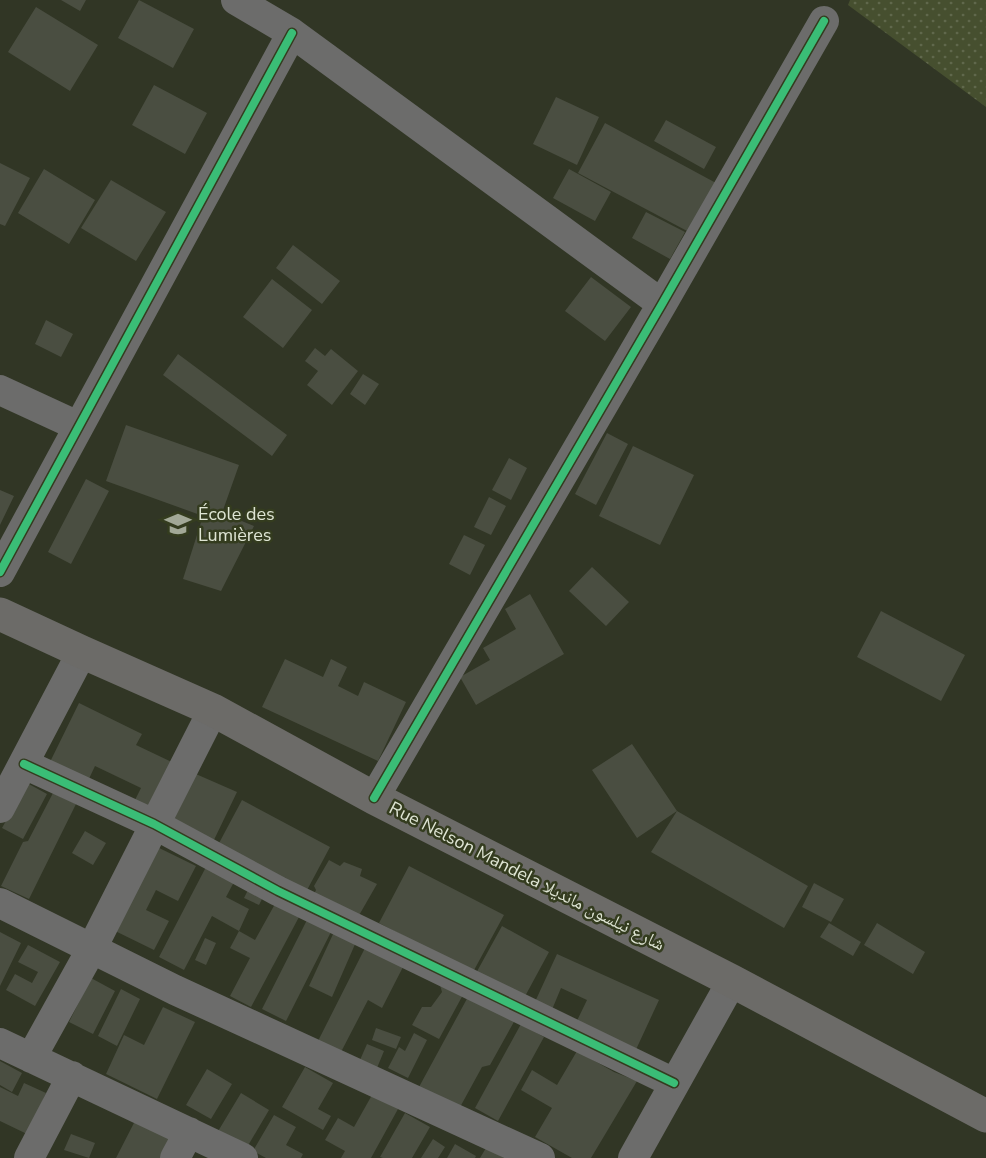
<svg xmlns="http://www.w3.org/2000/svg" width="986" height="1158" font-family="'Nunito Sans','Noto Naskh Arabic',sans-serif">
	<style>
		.garden { fill: url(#garden-dots) }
		.building { fill: #4a4e41 }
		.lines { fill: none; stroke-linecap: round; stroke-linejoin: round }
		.street { stroke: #6c6c6b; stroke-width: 30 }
		.primary { stroke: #6c6b68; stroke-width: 33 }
		.cycleway-casing { stroke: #343c1f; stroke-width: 11 }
		.cycleway { stroke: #3abd76; stroke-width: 8 }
		.labels { text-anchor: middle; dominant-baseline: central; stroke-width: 5; stroke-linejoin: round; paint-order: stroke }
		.poi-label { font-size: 18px; fill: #dfe5d4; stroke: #343c1f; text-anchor: start }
		.street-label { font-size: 18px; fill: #dfe5d4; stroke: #343c1f }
	</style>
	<defs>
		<pattern id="garden-dots" width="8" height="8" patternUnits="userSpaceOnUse" patternTransform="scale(1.5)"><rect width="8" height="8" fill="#464f2f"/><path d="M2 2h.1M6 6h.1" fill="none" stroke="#60684c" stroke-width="1.8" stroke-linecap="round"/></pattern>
	</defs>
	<rect width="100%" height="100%" fill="#313625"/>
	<path class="garden" d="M850 0H986V107L848 5Z"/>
	<path class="building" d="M61 0H86L80 11Z
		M139 0 194 29 173 68 118 38Z
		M36 7 98 45 70 91 8 52Z
		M154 85 207 113 185 154 132 125Z
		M556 97 599 117 577 165 533 144Z
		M666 120 716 147 704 169 654 141Z
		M605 123 716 183 689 232 578 173Z
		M0 163 30 178 5 226 0 224Z
		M44 169 95 200 69 244 18 213Z
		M569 169 611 192 595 221 553 198Z
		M111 180 166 212 136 261 81 228Z
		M646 212 685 232 670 259 632 238Z
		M293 245 340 281 322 304 276 268Z
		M591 277 631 307 605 341 565 311Z
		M272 279 312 310 283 348 243 317Z
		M46 320 73 334 61 357 35 344Z
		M315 348 325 356 331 349 358 371 332 405 307 385 318 371 305 361Z
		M178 354 287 435 272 456 163 375Z
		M363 374 379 384 365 405 350 394Z
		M126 425 239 465 222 513 254 526 221 591 183 579 203 516 106 481Z
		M607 433 628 444 596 505 575 494Z
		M633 446 694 475 660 545 599 516Z
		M509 458 527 468 511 500 492 490Z
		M86 479 109 491 71 564 48 552Z
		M0 490 14 496 0 525Z
		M489 497 506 506 491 535 474 527Z
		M464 535 485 545 470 575 449 564Z
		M592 567 629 602 606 626 569 591Z
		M530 594 564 654 476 705 460 677 490 660 483 648 516 629 505 609Z
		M881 611 965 655 941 701 857 657Z
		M285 659 323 677 331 659 347 667 338 686 358 696 364 682 406 702 378 761 262 707Z
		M79 703 142 734 136 745 178 765 155 812 134 802 141 788 95 766 87 783 49 764Z
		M632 744 677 811 808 886 784 928 651 852 677 811 637 838 592 770Z
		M189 771 237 792 213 842 165 821Z
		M27 783 47 794 23 839 2 828Z
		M53 793 76 804 29 899 1 886 23 842 28 841Z
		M242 800 330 847 306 892 218 845Z
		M85 831 106 843 93 865 72 853Z
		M151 844 196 866 178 901 156 890 146 910 169 921 154 950 109 928Z
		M329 860 340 866 344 862 362 869 360 876 377 884 354 924 310 903 316 890 314 886Z
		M409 866 504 915 473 972 379 923Z
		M206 867 234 882 226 897 249 909 239 931 212 916 184 970 159 957Z
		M814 883 844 899 831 922 802 907Z
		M251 884 266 891 259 905 244 898Z
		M275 904 299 917 251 1007 230 996 250 958 230 948 239 931 255 940Z
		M308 918 332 930 286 1021 262 1009Z
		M829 923 861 942 853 956 820 937Z
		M877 923 925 952 913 974 864 945Z
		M502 926 549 952 523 1000 475 975Z
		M0 932 21 943 0 986Z
		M334 932 356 942 332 997 309 986Z
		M205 938 216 943 206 965 195 960Z
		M28 945 60 962 35 1006 6 990 15 974 32 983 38 972 18 962Z
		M365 948 403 967 382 1008 368 1000 341 1052 318 1041Z
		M557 954 659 1000 633 1056 573 1029 587 1000 561 988 551 1012 534 1004Z
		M91 978 115 991 93 1034 69 1022Z
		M438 978 464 993 439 1039 412 1025 422 1007H431L442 992Z
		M121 989 140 999 117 1046 98 1036Z
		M469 995 515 1020 490 1065 482 1067 459 1109 419 1087Z
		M163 1007 195 1022 157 1099 106 1074 124 1035 144 1045Z
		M521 1024 544 1037 498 1121 475 1108Z
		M376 1028 401 1037 396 1049 372 1040Z
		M414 1033 427 1040 408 1078 388 1068 399 1047 405 1051Z
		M367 1044 384 1051 377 1068 360 1060Z
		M577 1051 614 1072 637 1081 591 1158H572L535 1137 552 1108 521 1090 532 1070 557 1085Z
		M0 1061 22 1073 12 1092 0 1085Z
		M305 1067 333 1083 318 1109 331 1116 323 1130 282 1107Z
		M207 1069 232 1084 211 1119 186 1105Z
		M24 1083 46 1093 27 1134 0 1121V1087L18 1096Z
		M241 1093 269 1110 243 1154 214 1138Z
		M372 1095 398 1109 371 1158H341L345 1151 325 1140 338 1118 354 1127Z
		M405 1113 430 1127 412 1158H383L380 1157Z
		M274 1115 296 1127 286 1145 303 1154 301 1158H266L253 1151Z
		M136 1119 175 1139 165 1158H116Z
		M71 1134 95 1143 89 1158 64 1150Z
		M433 1139 445 1147 438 1158H421Z
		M455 1144 476 1156 475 1158H447Z
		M486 1148 504 1158H480Z"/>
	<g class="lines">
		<path class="street" d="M236 0 292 33 662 304
			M0 390 78 426
			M0 572 292 33
			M24 764 154 824 278 891 674 1083
			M374 798 662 304 824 21
			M0 808 82 652
			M0 903 175 990 540 1158
			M0 1043 243 1158
			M31 1058 91 950 213 710
			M29 1158 72 1076
			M175 1158 189 1132
			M633 1158 732 981"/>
		<path class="primary" d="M0 614 82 652 213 710 374 798 732 981 986 1116"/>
		<g class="cycleway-casing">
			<path id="cycleway" d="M0 572 292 33
				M24 764 154 824 278 891 674 1083
				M374 798 662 304 824 21"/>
		</g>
		<use href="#cycleway" class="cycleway"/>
	</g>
	<defs>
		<g id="school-bare" transform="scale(2.07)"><path d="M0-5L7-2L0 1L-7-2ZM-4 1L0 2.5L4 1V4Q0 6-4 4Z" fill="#a2a897" stroke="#343c1f" stroke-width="2.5" paint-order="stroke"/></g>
	</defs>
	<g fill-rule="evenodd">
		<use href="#school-bare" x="178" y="524"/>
	</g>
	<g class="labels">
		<g class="poi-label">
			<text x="198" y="514">École des<tspan x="198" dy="21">Lumières</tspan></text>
		</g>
		<g class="street-label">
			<text transform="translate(527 876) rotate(27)">Rue Nelson Mandela شارع نيلسون مانديلا</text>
		</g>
	</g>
</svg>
